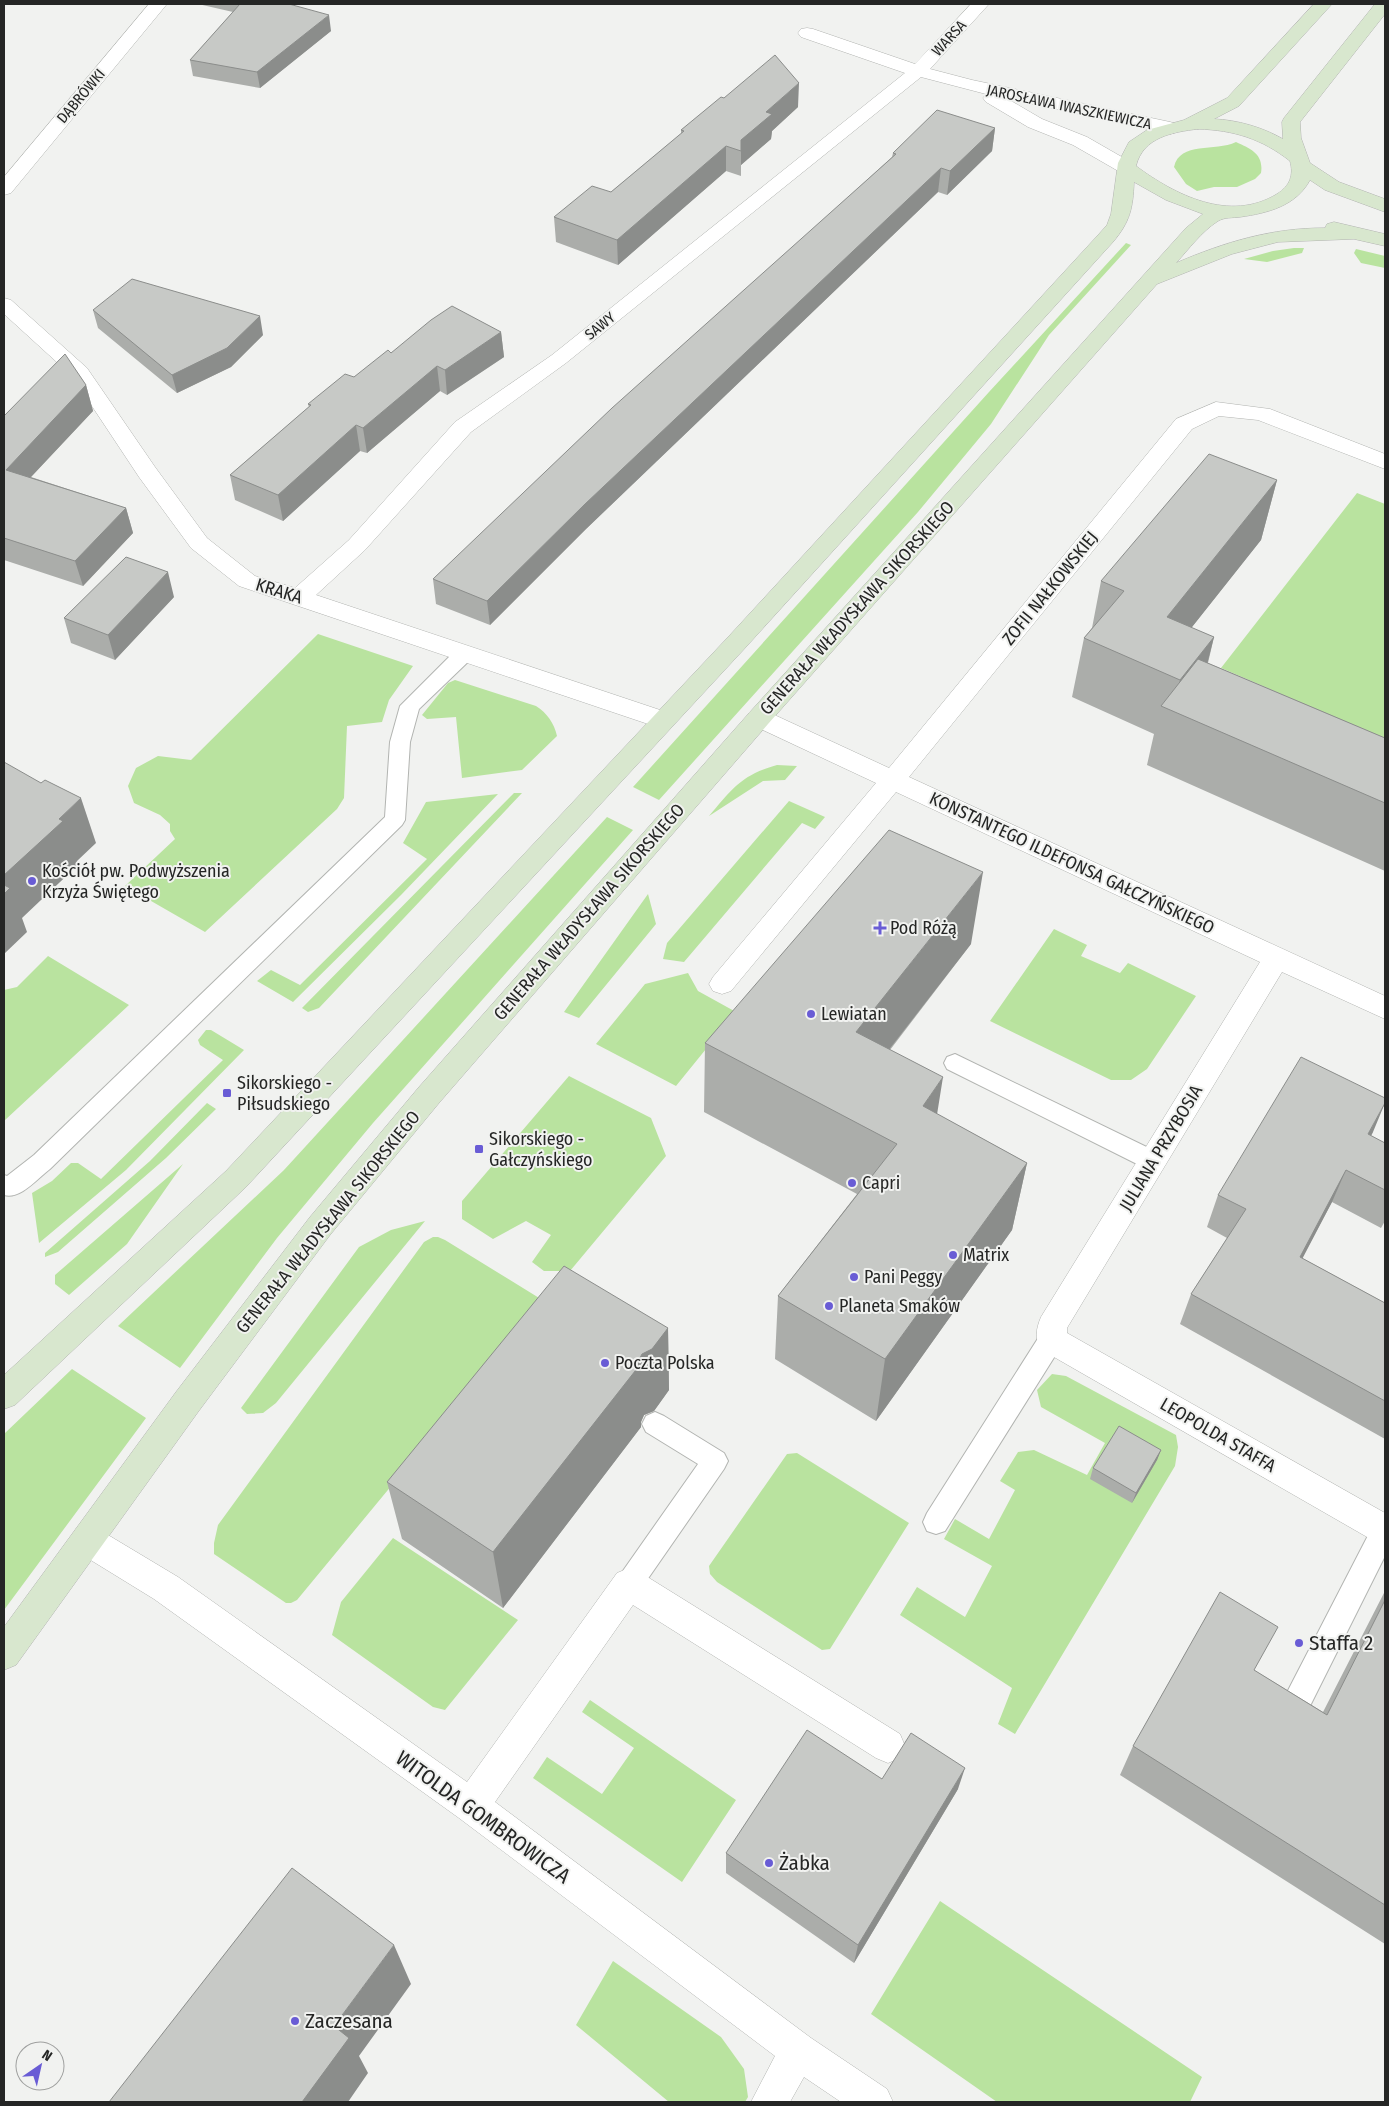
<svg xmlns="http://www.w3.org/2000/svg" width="1389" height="2106" font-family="'Fira Sans Condensed',sans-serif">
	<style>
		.green { fill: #b9e39f }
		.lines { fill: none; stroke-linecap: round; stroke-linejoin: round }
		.lane-casing { stroke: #b2b4b1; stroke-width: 2 }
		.street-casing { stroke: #b2b4b1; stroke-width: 1 }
		.secondary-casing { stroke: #b2b4b1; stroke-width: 1 }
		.lane { fill: #fff; fill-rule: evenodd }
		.street { fill: #fff; fill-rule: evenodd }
		.secondary { fill: #d8e7ce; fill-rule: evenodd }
		.wall { fill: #abadaa }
		.shaded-wall { fill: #8b8d8b }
		.building { fill: #c7c9c6; stroke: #8b8d8b }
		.poi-dot { fill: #695cd5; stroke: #f1f2f0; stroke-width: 2 }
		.labels { text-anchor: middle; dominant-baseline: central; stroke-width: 4; stroke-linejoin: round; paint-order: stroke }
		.far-street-label { font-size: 15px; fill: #252625; stroke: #f1f2f0 }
		.street-label { font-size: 18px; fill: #252625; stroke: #f1f2f0 }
		.poi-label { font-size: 18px; fill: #252625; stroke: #f1f2f0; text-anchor: start }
		.near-poi-label { font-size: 21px; fill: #252625; stroke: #f1f2f0; text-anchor: start }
		.near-street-label { font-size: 21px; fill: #252625; stroke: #f1f2f0 }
	</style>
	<rect width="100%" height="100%" fill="#f1f2f0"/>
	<path class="green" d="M1236 142C1251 149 1264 154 1261 173L1255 179 1237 187H1214L1197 191 1186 184 1174 167C1180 141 1215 152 1236 142Z
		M1126 243 1131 245 1049 335 991 424 918 512 659 800 633 787 989 392Z
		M1294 248H1304L1302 253 1267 262 1244 259 1273 251Z
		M1356 249 1385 256V268L1361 263 1354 253Z
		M1357 493 1385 504V739L1221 668Z
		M318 634 413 666 389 700 382 722 347 726 344 798 337 809 205 932 125 886 175 839 170 831V824L160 815 134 803 128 786 136 768 158 756 191 760Z
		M455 680 536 706C547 713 554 723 557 736L522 770 462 778 456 717 427 719 422 715 448 683Z
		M777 765 797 766 785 780 763 781 709 816C732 789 741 775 777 765Z
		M514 793H522L319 1008 308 1012 302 1008Z
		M498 794 401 895 293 1002 257 981 271 970 300 985 427 859 403 843 426 802Z
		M789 801 825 817 815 829 802 823 684 962 663 959 667 943Z
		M607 817 633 830 373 1123 277 1238 180 1368 118 1326 284 1170Z
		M648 894 656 924 579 1018 564 1012Z
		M1054 929 1087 945 1081 956 1120 973 1128 963 1196 996 1147 1069 1131 1080H1111L990 1021Z
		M48 956 129 1005 4 1121V990L17 987Z
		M688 973 698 991 736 1012 676 1086 596 1044 645 984Z
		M206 1030H211L244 1050 126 1170 39 1243 32 1193 52 1181 71 1163H78L101 1179 223 1060 200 1045 198 1040Z
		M569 1076 651 1118 666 1156 570 1271H544L532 1262 551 1235 526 1221 493 1239 462 1219V1201Z
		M207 1103 216 1109 166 1158 58 1252 45 1257V1253L150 1161Z
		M183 1164 127 1244 69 1295 55 1284V1275Z
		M425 1221 276 1403 263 1413 247 1414 241 1408 359 1247 391 1230Z
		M433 1237H438L445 1240 544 1301 297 1600 291 1603H286L214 1554V1543L218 1525 424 1242Z
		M72 1369 146 1418 4 1610V1434Z
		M1052 1374 1066 1376 1176 1435 1178 1447 1175 1466 1015 1734 998 1724 1012 1688 900 1615 917 1587 965 1617 992 1566 944 1539 955 1519 989 1539 1015 1490 1000 1481 1018 1452 1034 1450 1087 1475 1105 1443 1041 1407 1037 1390Z
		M797 1453 909 1523 830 1649 822 1650 717 1582 710 1574 709 1566 787 1454Z
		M393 1538 518 1620 445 1710 433 1707 332 1635 341 1602Z
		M590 1700 736 1800 682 1882 533 1778 547 1757 602 1794 634 1748 582 1712Z
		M940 1901 1202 2077 1190 2102H997L871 2014Z
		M613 1961 721 2037 744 2069 748 2097 745 2102H669L576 2025Z"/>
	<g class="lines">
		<g class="lane-casing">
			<path id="lane" d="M464 647 471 649 474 654 471 659 419 709 410 742 405 820 402 825 50 1169C38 1178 20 1200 4 1195V1175L7 1176 34 1155 385 817 390 742 400 706 457 649Z
				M955 1054 1161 1154 1165 1161 1161 1168 1153 1171 1145 1168 947 1069 944 1063 947 1057Z
				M1051 1329 1060 1332 1063 1340 1060 1348 945 1531 936 1534 927 1531 923 1522 927 1513 1042 1332Z
				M655 1412 664 1416 724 1453 728 1461 724 1469 638 1593 629 1597 620 1593 616 1584 620 1575 698 1464 646 1432 642 1424 646 1416Z
				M1385 1517V1556L1300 1726 1290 1730 1280 1726 1276 1716 1280 1706 1376 1520Z"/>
		</g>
		<g class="street-casing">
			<path id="street" d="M149 4H167L11 193 4 195V177Z
				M971 4H989L930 69 972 80 1170 122 1177 124 1179 128 1177 132 1170 134 1006 98 1042 119 1087 137 1134 164 1136 168 1134 172 1127 174 1120 172 1073 145 1028 127 986 102 983 98 986 94 921 77 566 363 471 432 365 550 316 595 672 714 675 720 672 726 663 729 654 726 239 586 191 548 139 477 72 376 4 314V298L11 300 87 368 155 467 207 538 255 576 295 588 349 540 455 422 552 355 905 73 801 37 798 33 801 29 807 28 813 29 915 64Z
				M1216 402 1270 409 1385 454V469L1258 420 1219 416 1192 429 909 777 1385 996V1019L1282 972 1067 1328V1333L1385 1513V1545L1374 1541 1040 1349C1035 1337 1036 1329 1041 1317L1260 962 896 792 731 991 722 994 713 991 709 984 713 977 876 783 750 724 747 718 750 712 759 709 768 712 889 768 1176 419Z
				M87 1525 98 1529 178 1577 467 1782 617 1573 629 1568 641 1573 900 1734 905 1746 900 1758 888 1763 876 1758 633 1605 495 1802 811 2038 887 2089 893 2102H841L804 2077 790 2102H751L775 2056 459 1818 154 1599 76 1551 71 1540 76 1529Z"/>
		</g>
		<g class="secondary-casing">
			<path id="secondary" d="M1314 4H1332L1239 106 1214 119C1237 120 1262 127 1283 139L1282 122 1284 118 1375 4H1385V14L1300 122 1301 138 1310 163 1339 182 1385 199V212L1325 190 1310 180C1296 206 1268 213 1240 217 1232 218 1225 217 1218 221 1201 232 1189 249 1176 263 1225 242 1271 228 1325 228L1327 224 1334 222 1385 234V246L1354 239 1278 242 1232 254 1157 284 768 724 439 1103 330 1235 198 1412 16 1665 4 1670V1627L176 1392 310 1217 419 1087 750 712 1186 228 1203 214 1166 200 1134 182C1133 208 1130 222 1113 242L746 647 246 1187 15 1405 4 1409V1375L226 1171 730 635 1099 234 1107 225 1111 214 1118 163 1129 142 1147 130 1184 120 1227 98ZM1198 129C1234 130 1262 139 1290 161 1294 175 1290 186 1277 194 1230 223 1175 195 1136 166 1143 137 1173 132 1198 129Z"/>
		</g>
		<use href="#lane" class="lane"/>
		<use href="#street" class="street"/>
		<use href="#secondary" class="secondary"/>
	</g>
	<path class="wall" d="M198 4H289L331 31 260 88 193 76 190 60 233 12Z
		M724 98 798 107 772 131 771 139 741 165V176L726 171 618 265 556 242 554 217 611 192 681 134V130Z
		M995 128 992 151 947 195 938 192 586 529 490 625 436 604 433 579 892 157 893 153Z
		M93 310 263 335 231 367 177 393 98 328Z
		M501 332 504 357 447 395 440 391 367 453 360 451 283 521 235 500 230 475 309 407 308 404 354 377 391 353Z
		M86 385 93 411 31 477 126 508 133 533 83 586 4 560V416Z
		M1277 480 1261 540 1191 628 1214 637 1208 663 1385 738V871L1147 765 1154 734 1072 697 1084 638 1092 628 1101 581Z
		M174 597 115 660 71 643 64 618Z
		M971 944 890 1050 937 1114 1027 1163 1012 1230 876 1421 775 1359 778 1296 857 1194 704 1112 705 1043Z
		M1373 1132 1371 1136 1385 1143V1221L1381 1228 1332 1202 1302 1258 1385 1303V1439L1180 1324 1191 1294 1227 1238 1207 1227 1218 1195Z
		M668 1328 669 1390 654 1411 644 1415 641 1422V1427L503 1608 402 1539 387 1482Z
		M1161 1450 1157 1460 1132 1503 1090 1479 1093 1468Z
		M1385 1591V1944L1120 1775 1133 1746 1254 1670 1323 1712Z
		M882 1779 958 1789 854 1963 726 1873V1853Z"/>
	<path class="shaded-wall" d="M329 15 331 31 260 88 257 72Z
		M799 83 798 107 772 131 771 139 741 165V140L766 112Z
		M995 128 992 151 947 195 950 171Z
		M726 146V171L618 265 617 240Z
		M941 168 938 192 586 529 490 625 487 601 585 504Z
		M260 316 263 335 231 367 177 393 172 375Z
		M501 332 504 357 447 395 445 370Z
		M437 366 440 391 367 453 363 428Z
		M86 385 93 411 14 495 6 470Z
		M356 425 360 451 283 521 278 495Z
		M1277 480 1261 540 1158 670 1167 617Z
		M126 508 133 533 83 586 75 561Z
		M168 572 174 597 115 660 108 635Z
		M1214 637 1199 696 1172 711 1180 680Z
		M81 798 96 843 77 861 78 865 22 918 27 932 4 954V875L59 819Z
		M983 872 971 944 849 1101 856 1032Z
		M943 1077 932 1146 923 1106Z
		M1385 1103 1373 1132 1353 1167 1368 1134Z
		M1027 1163 1012 1230 876 1421 885 1359Z
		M1346 1170 1332 1202 1287 1288 1300 1257Z
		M668 1328 669 1390 654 1411 644 1415 641 1422V1427L503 1608 493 1552 638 1362 642 1354Z
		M1161 1450 1157 1460 1132 1503 1136 1493Z
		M965 1768 958 1789 854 1963 858 1945Z
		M394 1945 411 1984 359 2056 368 2073 348 2102H302L334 2026Z"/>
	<path class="building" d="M240 4H289L329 15 257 72 190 60Z
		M775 55 799 83 766 112 772 114 741 140V151L726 146 617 240 554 217 592 186 611 192 684 131 681 130 721 97 724 98Z
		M937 110 995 128 950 171 941 168 585 504 487 601 433 579 612 408 896 154 893 153Z
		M132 279 260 316 227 348 172 375 93 310Z
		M452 306 501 332 445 370 437 366 363 428 356 425 278 495 230 475 311 405 308 404 345 374 354 377 388 350 391 353 431 320Z
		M65 354 86 385 6 470 126 508 75 561 4 538V416Z
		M1209 454 1277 480 1167 617 1214 637 1180 680 1084 638 1124 591 1101 581Z
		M126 557 168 572 108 635 64 618Z
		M1198 659 1385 738V803L1161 706Z
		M4 762 41 783 45 780 81 798 59 819 63 821 4 875Z
		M889 830 983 872 856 1032 943 1077 923 1106 1027 1163 885 1359 778 1296 897 1144 705 1043Z
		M4 885 10 888 4 894Z
		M1301 1057 1385 1098V1103L1368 1134 1385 1143V1190L1346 1170 1300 1257 1385 1303V1401L1191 1294 1246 1209 1218 1195Z
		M564 1266 668 1328 652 1349 642 1354 638 1362 639 1366 493 1552 387 1482Z
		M1119 1426 1161 1450 1136 1493 1093 1468Z
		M1220 1592 1278 1627 1254 1670 1327 1715 1385 1600V1905L1133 1746Z
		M807 1730 882 1779 911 1733 965 1768 858 1945 726 1853Z
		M292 1868 394 1945 334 2026 349 2038 302 2102H109Z"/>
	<g class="poi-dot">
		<circle cx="32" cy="881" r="5"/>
		<path d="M877.5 920.5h5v5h5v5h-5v5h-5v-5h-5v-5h5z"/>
		<circle cx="811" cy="1014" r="5"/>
		<rect x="222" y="1088" width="10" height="10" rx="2.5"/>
		<rect x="474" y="1144" width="10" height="10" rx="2.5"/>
		<circle cx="852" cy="1183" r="5"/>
		<circle cx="953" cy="1255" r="5"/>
		<circle cx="854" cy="1277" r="5"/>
		<circle cx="829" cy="1306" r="5"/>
		<circle cx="605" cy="1363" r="5"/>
		<circle cx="1299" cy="1643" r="5"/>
		<circle cx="769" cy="1863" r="5"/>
		<circle cx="295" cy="2021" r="5"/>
	</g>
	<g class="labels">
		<g class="far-street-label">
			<text transform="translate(949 38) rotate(-47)">WARSA</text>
			<text transform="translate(81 96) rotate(-50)">DĄBRÓWKI</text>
			<text transform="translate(1069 107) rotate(12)">JAROSŁAWA IWASZKIEWICZA</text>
			<text transform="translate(600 326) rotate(-39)">SAWY</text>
		</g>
		<g class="street-label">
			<text transform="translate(1050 588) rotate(-51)">ZOFII NAŁKOWSKIEJ</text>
			<text transform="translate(279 591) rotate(17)">KRAKA</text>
			<text transform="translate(857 608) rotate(-48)">GENERAŁA WŁADYSŁAWA SIKORSKIEGO</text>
			<text transform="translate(1072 863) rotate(25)">KONSTANTEGO ILDEFONSA GAŁCZYŃSKIEGO</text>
			<text transform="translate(589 912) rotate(-49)">GENERAŁA WŁADYSŁAWA SIKORSKIEGO</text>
			<text transform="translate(1161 1148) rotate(-59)">JULIANA PRZYBOSIA</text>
			<text transform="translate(328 1222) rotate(-51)">GENERAŁA WŁADYSŁAWA SIKORSKIEGO</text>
			<text transform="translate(1218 1435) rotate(30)">LEOPOLDA STAFFA</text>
		</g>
		<g class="poi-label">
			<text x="42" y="871">Kościół pw. Podwyższenia<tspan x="42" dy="21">Krzyża Świętego</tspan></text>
			<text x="890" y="928">Pod Różą</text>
			<text x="821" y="1014">Lewiatan</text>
			<text x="237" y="1083">Sikorskiego -<tspan x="237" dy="21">Piłsudskiego</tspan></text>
			<text x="489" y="1139">Sikorskiego -<tspan x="489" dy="21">Gałczyńskiego</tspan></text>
			<text x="862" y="1183">Capri</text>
			<text x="963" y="1255">Matrix</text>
			<text x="864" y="1277">Pani Peggy</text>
			<text x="839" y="1306">Planeta Smaków</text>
			<text x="615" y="1363">Poczta Polska</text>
		</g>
		<g class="near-poi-label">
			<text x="1309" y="1643">Staffa 2</text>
			<text x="779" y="1863">Żabka</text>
			<text x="305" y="2021">Zaczesana</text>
		</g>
		<g class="near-street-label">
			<text transform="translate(483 1817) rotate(36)">WITOLDA GOMBROWICZA</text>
		</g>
	</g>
	<rect width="1389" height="2106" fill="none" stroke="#252625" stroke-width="10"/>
	<g transform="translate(40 2066) rotate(34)"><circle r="24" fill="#f1f2f0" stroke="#9fa09f"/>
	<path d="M0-4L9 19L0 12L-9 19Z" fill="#695cd5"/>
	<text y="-8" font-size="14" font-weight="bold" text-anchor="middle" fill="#252625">N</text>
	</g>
</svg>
